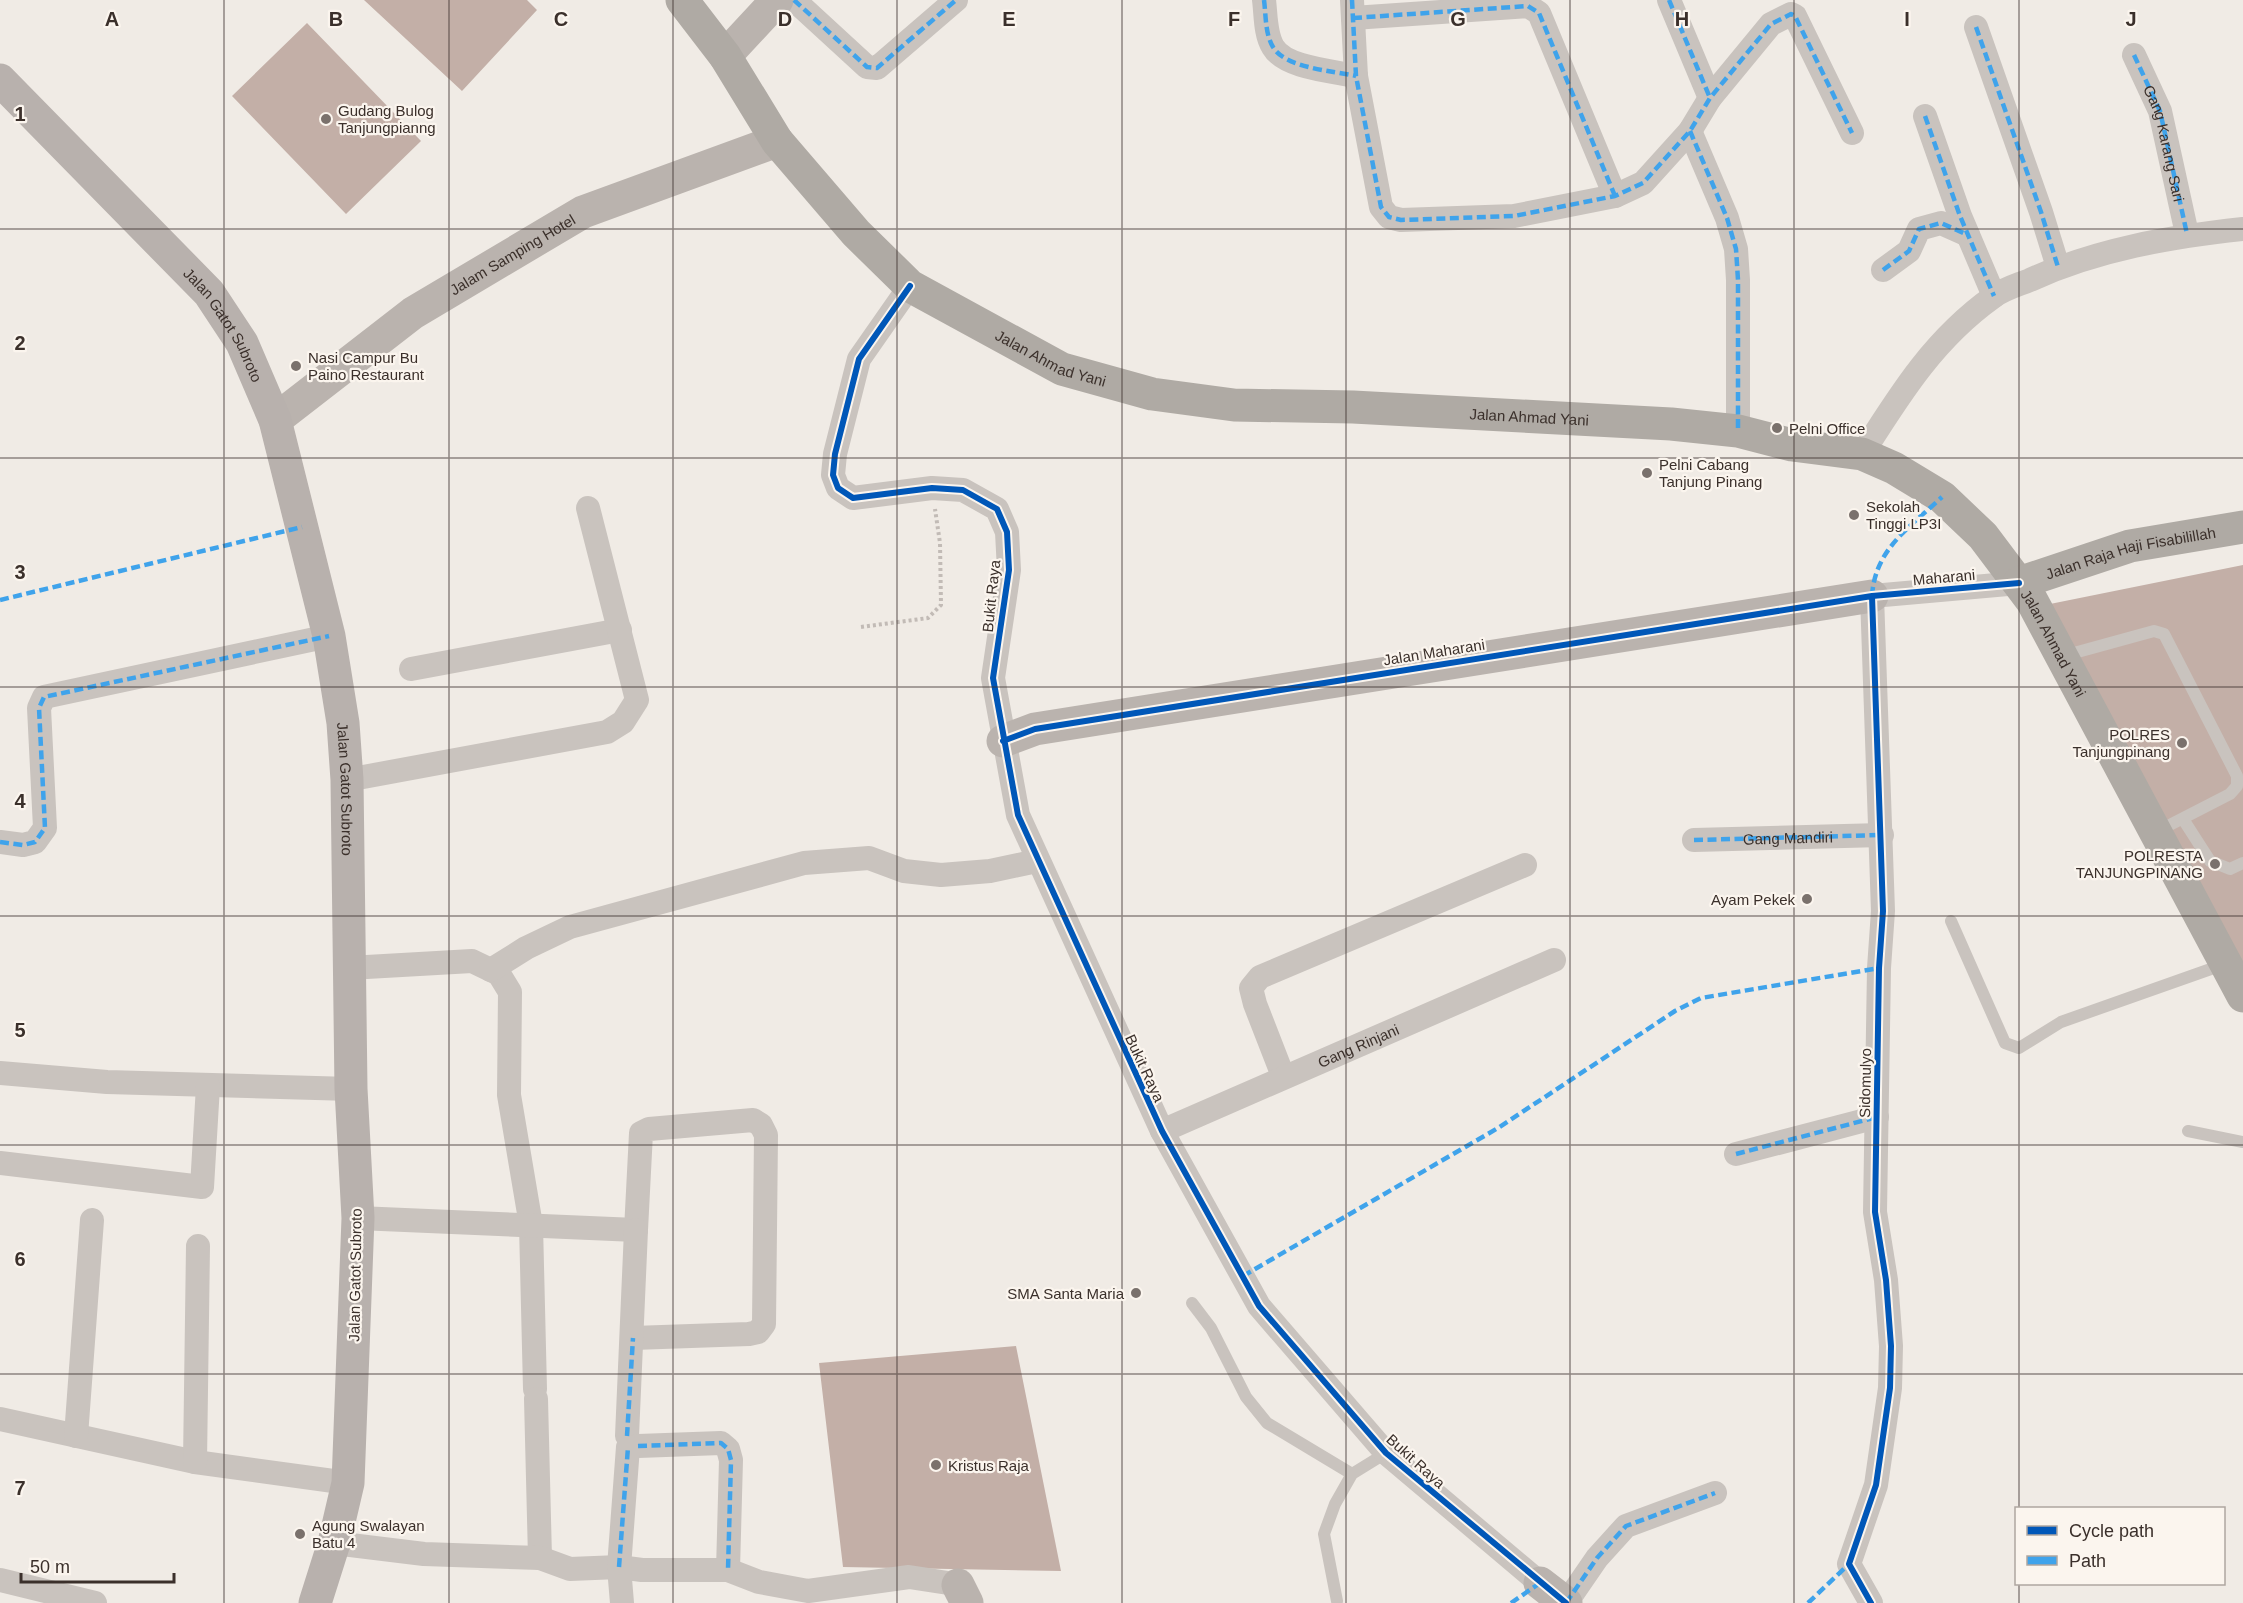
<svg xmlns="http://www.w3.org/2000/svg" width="2243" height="1603" font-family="Arial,sans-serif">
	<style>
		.building { fill: #c3afa7 }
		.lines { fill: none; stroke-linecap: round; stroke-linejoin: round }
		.path { stroke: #c2bbb6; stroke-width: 4; stroke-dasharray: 3 3; stroke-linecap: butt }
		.lane { stroke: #c9c3be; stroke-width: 12 }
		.street { stroke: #c9c3be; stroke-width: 24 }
		.secondary { stroke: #bab3ae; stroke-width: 33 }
		.primary { stroke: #b8b1ad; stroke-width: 33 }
		.highway { stroke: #afaaa4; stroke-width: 33 }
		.quiet { stroke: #3fa3eb; stroke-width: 4.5; stroke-dasharray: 9 4.5; stroke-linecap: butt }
		.cycleway-casing { stroke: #fbf5ee; stroke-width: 10 }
		.cycleway { stroke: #0057b8; stroke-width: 6 }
		.grid { fill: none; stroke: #3b302b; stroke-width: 1.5; stroke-opacity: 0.55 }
		.poi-dot { fill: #7a716c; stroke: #fbf5ee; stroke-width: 2 }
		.labels { text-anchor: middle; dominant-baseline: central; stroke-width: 4.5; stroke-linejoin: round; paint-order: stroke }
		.poi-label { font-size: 15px; fill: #3b302b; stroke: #fbf5ee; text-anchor: start }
		.street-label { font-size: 15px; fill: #3b302b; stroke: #fbf5ee }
		.grid-label { font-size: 20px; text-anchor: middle; font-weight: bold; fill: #3b302b; stroke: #fbf5ee; stroke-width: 4.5; stroke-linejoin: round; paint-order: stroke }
	</style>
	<rect width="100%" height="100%" fill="#f0ebe5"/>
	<path class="building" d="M364 0H527L537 10 462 91Z
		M307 23 421 141 346 214 232 96Z
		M2243 565V974L2050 604Z
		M1016 1346 1061 1571 843 1567 819 1363Z"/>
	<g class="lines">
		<path class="path" d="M861 627 928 618 941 605 940 543 935 509"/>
		<path class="lane" d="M2063 656 2154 631 2164 634 2237 776V786L2230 794 2156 832
			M2183 819 2210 861 2230 869 2243 863
			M1951 921 2005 1043 2019 1048 2061 1022 2225 964
			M2188 1131 2243 1142
			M1192 1303 1211 1328 1246 1397 1267 1423 1352 1474 1386 1453
			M1337 1601 1324 1534 1335 1504 1352 1474"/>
		<g class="street">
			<path d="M794 0 867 67 877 68 956 0"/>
			<path d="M1264 0C1266 15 1265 34 1273 47 1285 68 1333 71 1356 76"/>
			<path d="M1352 0 1356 76 1381 207 1389 217 1401 220 1514 216 1615 196 1643 183 1690 131 1710 98 1771 24 1791 14 1795 16 1852 133"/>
			<path d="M1669 0 1710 98"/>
			<path d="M1353 18 1528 6 1539 13 1615 196"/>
			<path d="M1976 27 2041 212 2058 267"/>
			<path id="s1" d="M2134 55 2160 111 2187 234"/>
			<path d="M1925 116 1960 216 1994 296"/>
			<path d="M1690 131 1727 218 1736 249 1738 280V431"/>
			<path d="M1883 270 1909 251 1919 229 1941 223 1968 235"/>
			<path d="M910 286 859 359 835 454 833 475 838 488 853 498 932 488 963 490 997 509 1007 532 1009 570 993 678 1018 815 1162 1131 1259 1306 1386 1453 1540 1583"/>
			<path d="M1862 454C1900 394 1934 339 1993 297 2003 289 2018 285 2030 280 2098 249 2170 237 2243 229"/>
			<path d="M411 669 620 630"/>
			<path d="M347 780 607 732 623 722 637 700 588 508"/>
			<path d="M1694 840 1882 835"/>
			<path d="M0 842 23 845 35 842 45 828 39 708 44 697 329 636"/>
			<path d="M349 968 472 961 499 974 510 992 509 1095 531 1225 535 1389"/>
			<path d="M491 970 526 948 570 927 804 863 869 858 904 871 941 875 990 871 1037 861"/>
			<path d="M0 1073 107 1082 351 1089"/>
			<path d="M1283 1076 1255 1004 1251 988 1260 977 1525 865"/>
			<path id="s2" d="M1162 1131 1554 960"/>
			<path d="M1736 1154 1877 1117"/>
			<path d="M0 1163 202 1187 208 1086"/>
			<path d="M358 1218 636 1230 641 1133 649 1129 753 1120 761 1125 766 1135 764 1324 758 1332 749 1334 633 1338"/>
			<path d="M536 1399 540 1558"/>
			<path d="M0 1419 195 1462 348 1483"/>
			<path d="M76 1436 92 1220"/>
			<path d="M627 1436 636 1230"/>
			<path d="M638 1446 721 1443 728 1449 731 1460 728 1570"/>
			<path d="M195 1462 198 1246"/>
			<path d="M334 1543 424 1554 540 1558 570 1569 619 1567 642 1570H728L759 1582 808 1591 909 1577 948 1583"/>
			<path d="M0 1580 95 1603"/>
			<path d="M622 1603 619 1567 628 1447"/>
			<path d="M1566 1603 1597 1558 1626 1526 1715 1493"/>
			<path d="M1871 1603 1849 1564 1876 1485 1890 1388 1891 1346 1886 1280 1875 1212 1879 968 1883 911 1872 596 2019 583"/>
		</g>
		<g class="secondary">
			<path d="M725 56 777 0"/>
			<path id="s3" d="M275 420 413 313 583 212 777 141"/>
			<path d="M1003 741 1035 729 1872 596"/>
			<path d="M1540 1583 1566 1603"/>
			<path d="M958 1585 967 1603"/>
		</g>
		<path class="primary" id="s4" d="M0 80 209 293 242 343 275 420 329 636 343 723 347 780 351 1089 358 1218 348 1483 334 1543 315 1603"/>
		<g class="highway">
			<path id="s5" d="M682 0 725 56 777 141 856 233 910 286 1062 369 1152 394 1234 405 1353 407 1671 424 1738 431 1792 445 1862 454 1894 468 1942 497 1983 536 2032 601 2243 996"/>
			<path id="s6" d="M2019 583 2130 546 2243 527"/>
		</g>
		<g class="quiet">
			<path d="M794 0 867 67 877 68 956 0"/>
			<path d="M1264 0C1266 15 1265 34 1273 47 1285 68 1333 71 1356 76"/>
			<path d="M1352 0 1356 76 1381 207 1389 217 1401 220 1514 216 1615 196 1643 183 1690 131 1710 98 1771 24 1791 14 1795 16 1852 133"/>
			<path d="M1669 0 1710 98"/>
			<path d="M1353 18 1528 6 1539 13 1615 196"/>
			<path d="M1976 27 2041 212 2058 267"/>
			<path d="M2134 55 2160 111 2187 234"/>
			<path d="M1925 116 1960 216 1994 296"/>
			<path d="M1690 131 1727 218 1736 249 1738 280V431"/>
			<path d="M1883 270 1909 251 1919 229 1941 223 1968 235"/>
			<path d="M1872 596C1875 549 1909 528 1942 497"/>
			<path d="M0 600 302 527"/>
			<path id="s7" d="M1694 840 1882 835"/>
			<path d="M0 842 23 845 35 842 45 828 39 708 44 697 329 636"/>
			<path d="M1736 1154 1877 1117"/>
			<path d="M1243 1276 1498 1128 1675 1011 1701 998 1879 968"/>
			<path d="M627 1436 633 1338"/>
			<path d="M638 1446 721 1443 728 1449 731 1460 728 1570"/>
			<path d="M619 1567 628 1447"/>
			<path d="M1511 1603 1540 1583"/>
			<path d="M1566 1603 1597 1558 1626 1526 1715 1493"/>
			<path d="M1808 1603 1849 1564"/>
		</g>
		<g class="cycleway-casing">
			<path id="cycleway" d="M910 286 859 359 835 454 833 475 838 488 853 498 932 488 963 490 997 509 1007 532 1009 570 993 678 1018 815 1162 1131 1259 1306 1386 1453 1566 1603
				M1003 741 1035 729 1872 596 2019 583
				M1871 1603 1849 1564 1876 1485 1890 1388 1891 1346 1886 1280 1875 1212 1879 968 1883 911 1872 596"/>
		</g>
		<use href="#cycleway" class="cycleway"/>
	</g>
	<path class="grid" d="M224 0V1603M449 0V1603M673 0V1603M897 0V1603M1122 0V1603M1346 0V1603M1570 0V1603M1794 0V1603M2019 0V1508M0 229H2243M0 458H2243M0 687H2243M0 916H2243M0 1145H2243M0 1374H2243M2019 1584V1603"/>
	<g class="poi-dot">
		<circle cx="326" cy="119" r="6"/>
		<circle cx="296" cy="366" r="6"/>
		<circle cx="1777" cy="428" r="6"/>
		<circle cx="1647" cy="473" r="6"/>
		<circle cx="1854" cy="515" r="6"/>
		<circle cx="2182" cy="743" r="6"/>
		<circle cx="2215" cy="864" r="6"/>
		<circle cx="1807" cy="899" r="6"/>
		<circle cx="1136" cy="1293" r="6"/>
		<circle cx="936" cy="1465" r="6"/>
		<circle cx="300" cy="1534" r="6"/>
	</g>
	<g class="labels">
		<g class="poi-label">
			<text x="338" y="110">Gudang Bulog<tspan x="338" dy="17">Tanjungpianng</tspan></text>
			<text x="308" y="357">Nasi Campur Bu<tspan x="308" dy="17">Paino Restaurant</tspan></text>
			<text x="1789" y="428">Pelni Office</text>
			<text x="1659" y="464">Pelni Cabang<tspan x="1659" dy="17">Tanjung Pinang</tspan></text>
			<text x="1866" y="506">Sekolah<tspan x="1866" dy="17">Tinggi LP3I</tspan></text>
			<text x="2170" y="734" text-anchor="end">POLRES<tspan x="2170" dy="17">Tanjungpinang</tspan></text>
			<text x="2203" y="855" text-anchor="end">POLRESTA<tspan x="2203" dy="17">TANJUNGPINANG</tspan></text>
			<text x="1795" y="899" text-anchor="end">Ayam Pekek</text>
			<text x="1124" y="1293" text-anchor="end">SMA Santa Maria</text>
			<text x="948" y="1465">Kristus Raja</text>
			<text x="312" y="1525">Agung Swalayan<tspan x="312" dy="17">Batu 4</tspan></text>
		</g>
		<g class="street-label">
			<text stroke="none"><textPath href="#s1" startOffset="94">Gang Karang Sari</textPath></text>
			<text stroke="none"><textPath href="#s3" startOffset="290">Jalam Samping Hotel</textPath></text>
			<text stroke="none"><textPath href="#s4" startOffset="333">Jalan Gatot Subroto</textPath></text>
			<text stroke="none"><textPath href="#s5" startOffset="526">Jalan Ahmad Yani</textPath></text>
			<text stroke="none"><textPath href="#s5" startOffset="1012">Jalan Ahmad Yani</textPath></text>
			<text stroke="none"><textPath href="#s6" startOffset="116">Jalan Raja Haji Fisabilillah</textPath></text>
			<text transform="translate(1944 577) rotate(-5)">Maharani</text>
			<text transform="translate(991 596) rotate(-84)">Bukit Raya</text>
			<text stroke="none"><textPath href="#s5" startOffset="1624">Jalan Ahmad Yani</textPath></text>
			<text transform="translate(1434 652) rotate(-9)">Jalan Maharani</text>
			<text stroke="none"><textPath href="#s4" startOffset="819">Jalan Gatot Subroto</textPath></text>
			<text stroke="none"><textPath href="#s7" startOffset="94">Gang Mandiri</textPath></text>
			<text stroke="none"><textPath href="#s2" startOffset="214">Gang Rinjani</textPath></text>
			<text transform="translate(1145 1068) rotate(65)">Bukit Raya</text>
			<text transform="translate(1865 1083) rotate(-89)">Sidomulyo</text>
			<text transform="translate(355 1275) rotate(-89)">Jalan Gatot Subroto</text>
			<text transform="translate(1416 1461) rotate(42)">Bukit Raya</text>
		</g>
	</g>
	<g class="grid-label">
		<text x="112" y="26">A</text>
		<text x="336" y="26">B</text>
		<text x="561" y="26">C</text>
		<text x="785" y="26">D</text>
		<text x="1009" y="26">E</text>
		<text x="1234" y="26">F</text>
		<text x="1458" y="26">G</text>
		<text x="1682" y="26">H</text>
		<text x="1907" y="26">I</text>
		<text x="2131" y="26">J</text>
		<text x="20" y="121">1</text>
		<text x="20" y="350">2</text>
		<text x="20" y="579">3</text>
		<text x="20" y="808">4</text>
		<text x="20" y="1037">5</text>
		<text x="20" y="1266">6</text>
		<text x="20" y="1495">7</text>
	</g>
	<rect x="2015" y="1507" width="210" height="78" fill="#fbf5ee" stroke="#aea6a0" stroke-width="1.5"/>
	<rect x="2027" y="1526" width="30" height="9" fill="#0057b8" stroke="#aea6a0" stroke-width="1.5"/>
	<text x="2069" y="1537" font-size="18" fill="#3b302b">Cycle path</text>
	<rect x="2027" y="1556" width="30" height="9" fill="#3fa3eb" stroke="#aea6a0" stroke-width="1.5"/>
	<text x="2069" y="1567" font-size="18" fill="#3b302b">Path</text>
	<path d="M21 1573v9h153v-9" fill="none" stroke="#3b302b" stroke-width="3"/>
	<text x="30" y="1573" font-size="18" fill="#3b302b" stroke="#fbf5ee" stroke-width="4.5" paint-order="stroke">50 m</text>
</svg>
